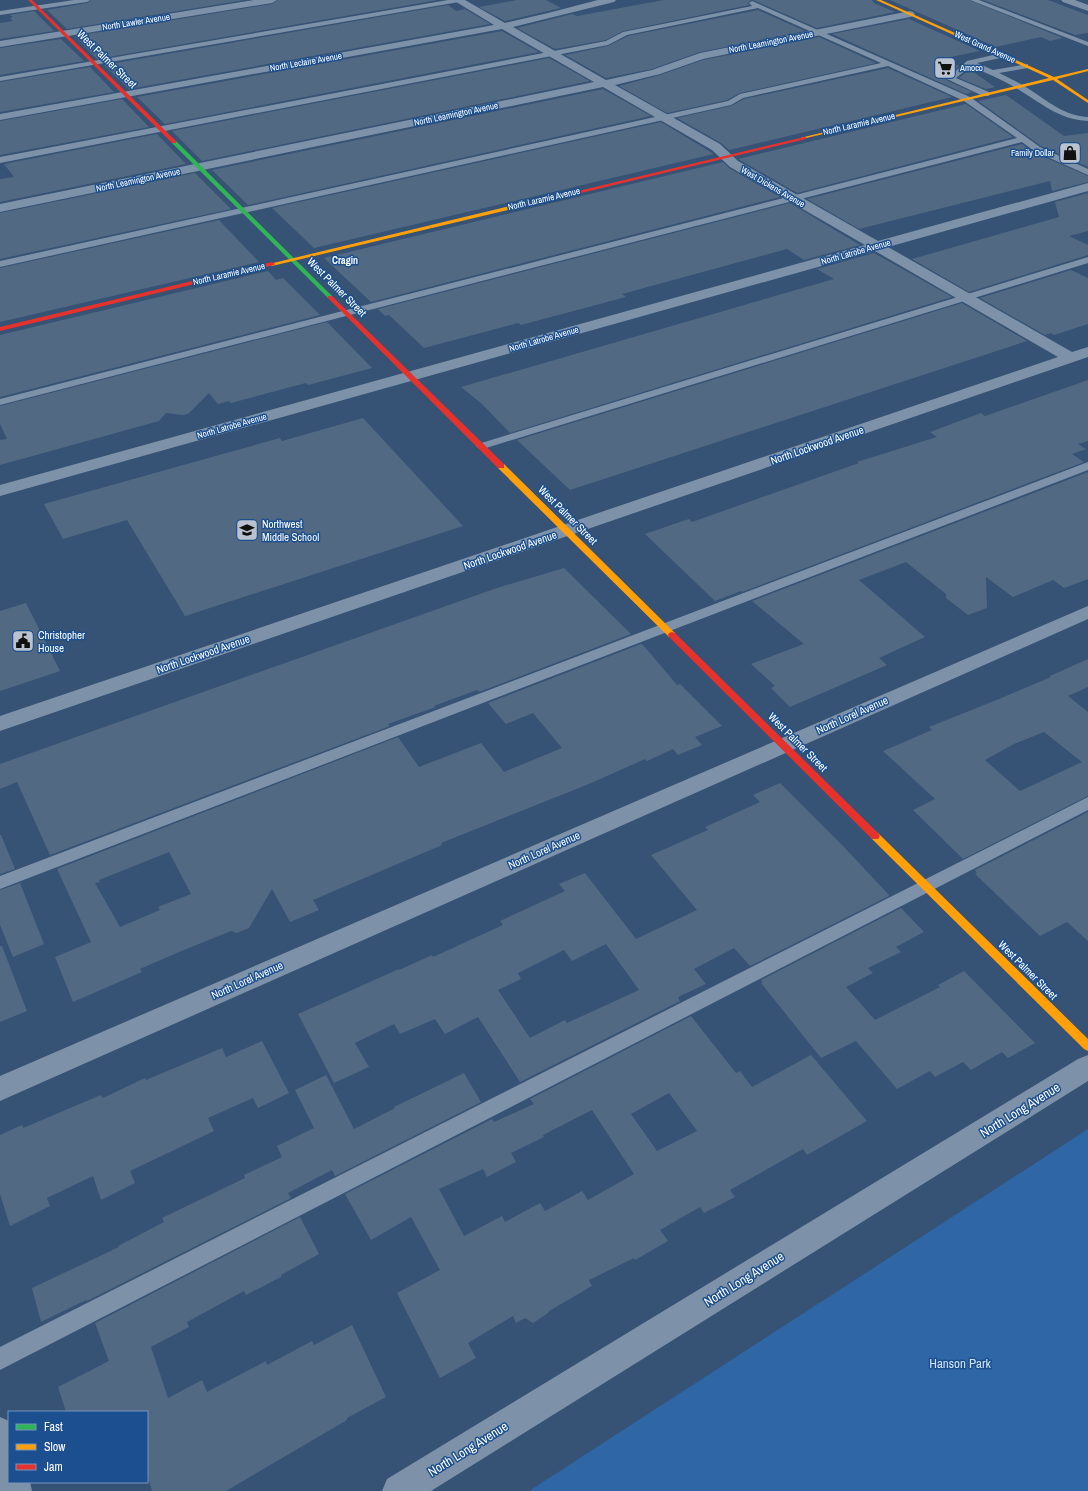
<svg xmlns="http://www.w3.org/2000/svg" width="1088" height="1491" font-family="'Archivo Narrow',sans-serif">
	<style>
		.green { fill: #2f66a5 }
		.building { fill: #526984; fill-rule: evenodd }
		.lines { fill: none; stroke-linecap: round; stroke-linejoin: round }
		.lane { fill: #7d92a8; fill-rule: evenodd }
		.street { fill: #7d92a8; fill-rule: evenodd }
		.fast { fill: #30b455; fill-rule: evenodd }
		.slow { fill: #ff9f0a; fill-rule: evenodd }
		.jam { fill: #e5322d; fill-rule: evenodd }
		.labels { text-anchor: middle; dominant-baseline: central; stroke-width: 3; stroke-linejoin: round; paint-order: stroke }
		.far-street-label { font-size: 9px; fill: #fff; stroke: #1b4f8f }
		.far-poi-label { font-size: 9px; fill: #fff; stroke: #1b4f8f; text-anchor: start }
		.far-neighbourhood-label { font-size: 10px; font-weight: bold; fill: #fff; stroke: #1b4f8f }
		.street-label { font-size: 11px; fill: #fff; stroke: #1b4f8f }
		.poi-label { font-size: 11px; fill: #fff; stroke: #1b4f8f; text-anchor: start }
		.near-street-label { font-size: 13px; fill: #fff; stroke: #1b4f8f }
		.near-park-label { font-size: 13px; fill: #cfe3fa; stroke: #1b4f8f }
	</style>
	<rect width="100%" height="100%" fill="#365274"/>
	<path class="green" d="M1088 1129V1491H529Z"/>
	<path class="building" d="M91 0H245L67 29 47 10 87 3Z
		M278 0H438L97 59 75 36 272 4Z
		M517 0H546L561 8 505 21 479 7Z
		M664 0H751L748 3 749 5 623 31 606 40 555 49 517 28 572 14 577 16Z
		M753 0H872L874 3 895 12 817 28Z
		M890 0H969L1063 38 1050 41 1041 37 996 47Z
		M983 0H1048L1088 15V33L1075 35Z
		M448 5 456 11 465 9 490 24 129 89 104 65Z
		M758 10 805 31 700 52 652 69 606 78 565 55 608 46 628 36Z
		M34 11 54 31 0 39V23L13 21 10 18 13 17 10 15Z
		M909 19 980 51 941 59 959 66 946 80 972 92 966 94 832 34Z
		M502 31 539 52 165 124 137 97Z
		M819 37 876 63 740 93 727 100 667 113 619 86 660 75 703 60Z
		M61 39 84 61 0 75V48Z
		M549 58 590 81 202 161 172 131Z
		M90 67 114 92 0 112V82Z
		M888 68 952 97 729 150 721 143 677 118 731 106 744 99Z
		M969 70 972 71 995 87 986 89 959 78Z
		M603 89 651 116 248 205 212 170Z
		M1006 95 1064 136 1088 133V167L1041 146 978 101Z
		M122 99 149 127 0 155V121Z
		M966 104 1013 137 797 193 738 159Z
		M661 122 714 154 314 248 272 208Z
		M157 134 186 164 0 202V179L14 177 4 164Z
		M1022 144 1033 152 1088 176V182L1052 191 1050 181 859 229 807 199Z
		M723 162 729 168 780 197 371 302 324 258Z
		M195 173 231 209 0 259V213Z
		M1088 193V231L1069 236 1088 245V255L969 292 912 259 1059 217 1055 202Z
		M790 203 860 245 804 260 787 249 622 294 626 297 521 325 518 323 424 348 389 315 385 316 378 309Z
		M219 220 259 262 0 322V268Z
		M874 253 952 297 510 433 482 404 461 387 834 279 817 269Z
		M1071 270 1088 278V324L1054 335 1051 333 1045 335 980 298Z
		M268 271 276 280 283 278 320 315 0 397V335Z
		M962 303 1027 341 570 490 517 440Z
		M327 322 372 368 308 385 306 383 231 403 229 401 218 404 209 393 188 414 182 415 166 413 159 421 0 465V440L7 439 0 424V406Z
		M1088 380V441L1078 444 1086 449 1072 454 1084 462 742 592 741 591 715 601 645 534 689 519 692 522 859 463 857 462 937 437 930 432 981 413 985 416Z
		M363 418 463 526 185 616 127 520 63 539 44 504 280 438 282 441Z
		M1088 472V579L1064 588 1053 580 1013 597 986 577 987 608 968 615 946 598V594L906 562 859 580 925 637 879 658 887 665 790 707 771 688 775 686 751 664 804 644 752 601Z
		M564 568 631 634 479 692 477 690 434 706 436 707 388 724 390 726 50 855 17 782 0 789V764L497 588Z
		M26 603 60 671 0 691V611Z
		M641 644 645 647 677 685 680 684 722 726 695 737 702 745 678 755 673 749 647 761 645 759 589 784 441 843 442 845 313 900 319 910 290 922 272 889 249 928 237 933 231 931 179 952 140 969 142 972 73 1002 55 957 91 942 57 869 398 737 419 767 481 743 504 772 562 748 533 713 506 724 488 703ZM169 852 191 894 158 907 160 910 120 927 95 883 100 882 99 880Z
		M1088 659V687L1068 696 1088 712V796L963 859 913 810 935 799 883 751 932 730 929 727 999 699 1051 677 1050 676ZM1044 732 1082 762 1020 791 985 760 1014 744Z
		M780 783 844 847 889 895V896L750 966 734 948 694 969 706 984 680 996 678 998 680 1001 520 1082 478 1017 445 1034 435 1019 400 1034 394 1024 355 1043 369 1067 334 1083 298 1014 399 969V970L432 955 433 957 503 925 500 921 565 891 559 884 585 873 636 939 697 910 651 855 708 830 705 827 760 802 753 795ZM606 944 639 990 567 1023 565 1020 530 1038 498 990 521 979 518 973 564 950 572 961Z
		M1088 812V941L1067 922 1040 936 975 874 977 873 975 870Z
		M0 835H1L15 869 0 874Z
		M20 883 44 944 13 957 0 925V890Z
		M901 908 924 932 896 947 901 952 868 968 873 973 846 987 875 1020 940 987 938 985 964 971 1035 1043 1008 1058 1002 1052 971 1070 963 1062 935 1077 930 1071 897 1089 856 1041 821 1058 761 983 763 982 761 980Z
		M0 946H2L27 1011 0 1022Z
		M691 1016 736 1073 740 1071 752 1087 811 1055 867 1121 807 1155 803 1149 730 1190 735 1197 704 1213 700 1207 660 1230 668 1241 635 1260 634 1258 589 1280 592 1286 549 1311 548 1313 533 1323 525 1318 516 1323 513 1316 468 1343 476 1358 440 1378 397 1293 440 1270 411 1217 371 1240 345 1194 492 1119 494 1122 534 1104 530 1099ZM669 1093 697 1131 657 1151 631 1114ZM592 1110 634 1174 588 1200 582 1191 545 1211 540 1203 505 1222 502 1216 464 1236 439 1189 483 1169 487 1177 516 1162 511 1153 544 1137 543 1135Z
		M262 1041 289 1093 258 1108 253 1098 208 1118 214 1131 130 1171 135 1183 101 1200 93 1176 47 1198 50 1206 10 1226 0 1194V1135L22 1125 23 1128 101 1095 103 1098 145 1078 146 1080 222 1048 226 1057Z
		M464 1073 481 1102 335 1176 332 1170 288 1193 291 1198 87 1301 86 1300 41 1322 32 1288 119 1247 118 1246 164 1222 162 1218 245 1178 244 1175 282 1157 277 1146 314 1128 295 1090 326 1075 354 1129 395 1108 394 1107Z
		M300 1217 319 1254 281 1275V1277L246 1295 244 1291 187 1322 189 1327 151 1347 168 1398 202 1380 207 1392 266 1361 267 1365 312 1341 314 1345 352 1325 386 1397 347 1418V1420L226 1491H152L147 1474V1412H66L58 1387 109 1361 95 1323Z"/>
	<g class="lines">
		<path class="lane" d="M74 0H90L87 2 0 15V11Z
			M448 0H462L459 2 0 81V77Z
			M970 0H979L1088 42V46Z
			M752 1 970 97 1040 147 1088 169V175L1034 151 1022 142 0 405V399L1017 138 964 101 888 66 743 98 731 105 0 267V261L728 101 740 94 881 63 758 8 627 35 608 45 0 163V157L606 41 623 32 752 6 749 3Z
			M1002 53H1005V57L977 63 993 70 1028 64V68L999 73C1011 79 1022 84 1032 91 1050 103 1066 116 1088 117V121C1059 120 1040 102 1016 88 1001 79 986 73 971 66L956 78 989 92V96H983L947 79 967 61Z
			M1088 257V263L486 448H478L476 446 478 444Z
			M1088 462V470L0 889V876Z
			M1088 797V810L0 1370V1347Z"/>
		<path class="street" d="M254 0H277L272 3 0 47V41Z
			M453 0H465L505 23 548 13 598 0H616L614 2 513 27 606 80 652 70 700 53 910 11 913 12 915 14 913 16 910 17 703 59 660 74 615 85 720 144 738 161 878 241 1088 183V191L888 247 1072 352 1088 347V357L0 731V716L1058 357 875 251 0 496V485L865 245 730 167 712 150 603 87 0 212V204L594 82 502 29 0 120V114L494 25Z
			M1061 0H1075L1088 5V11L1063 2Z
			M1088 606V619L0 1101V1076Z
			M1088 1055V1081L431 1491H382L387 1479 1078 1059Z
			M0 1417 9 1421V1482H30L32 1491H0Z"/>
		<path class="fast" d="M172 141H176L332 296V298H328L172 143Z"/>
		<path class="slow" d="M876 0H881L1054 77 1088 69V71L1057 79 1088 100V103L1053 80 802 139V137H804L1049 78Z
			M527 202 529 203V205L272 266 269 264Z
			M498 464H504L675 633 676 635 675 637H669L498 468Z
			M875 832 878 833 1088 1039V1051L1084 1049 872 839 870 836 872 833Z"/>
		<path class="jam" d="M28 0H32L176 141V143H172Z
			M804 137H806V139L527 206 524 204Z
			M272 262 275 264 274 265 0 331V327Z
			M328 296H332L504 464V468H498L328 298Z
			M672 632 675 633 878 833 880 836 878 839H872L669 637 668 635 669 633Z"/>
	</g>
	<defs>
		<g id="supermarket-square" transform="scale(1.15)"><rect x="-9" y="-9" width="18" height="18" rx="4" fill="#b9c2ce" stroke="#1b4f8f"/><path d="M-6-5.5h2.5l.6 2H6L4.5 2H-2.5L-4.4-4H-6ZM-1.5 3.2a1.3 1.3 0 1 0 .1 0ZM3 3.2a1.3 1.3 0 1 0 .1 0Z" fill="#111"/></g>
		<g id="shop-square" transform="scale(1.15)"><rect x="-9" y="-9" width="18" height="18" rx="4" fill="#b9c2ce" stroke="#1b4f8f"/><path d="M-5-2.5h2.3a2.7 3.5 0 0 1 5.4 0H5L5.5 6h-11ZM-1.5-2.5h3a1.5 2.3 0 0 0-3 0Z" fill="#111"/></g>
		<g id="school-square" transform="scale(1.15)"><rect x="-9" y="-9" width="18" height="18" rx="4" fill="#b9c2ce" stroke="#1b4f8f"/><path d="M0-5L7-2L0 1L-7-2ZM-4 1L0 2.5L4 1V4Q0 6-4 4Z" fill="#111"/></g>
		<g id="civic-square" transform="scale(1.15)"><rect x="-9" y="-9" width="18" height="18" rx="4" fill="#b9c2ce" stroke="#1b4f8f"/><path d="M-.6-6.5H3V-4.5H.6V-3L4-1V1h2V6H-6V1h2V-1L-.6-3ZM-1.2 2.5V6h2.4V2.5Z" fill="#111"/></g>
	</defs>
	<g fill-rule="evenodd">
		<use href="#supermarket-square" x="945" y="68"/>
		<use href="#shop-square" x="1070" y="153"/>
		<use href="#school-square" x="247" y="530"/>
		<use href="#civic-square" x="23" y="641"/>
	</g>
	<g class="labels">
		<g class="far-street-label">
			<text transform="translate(136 22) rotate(-9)">North Lawler Avenue</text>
			<text transform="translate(771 42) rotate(-11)">North Leamington Avenue</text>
			<text transform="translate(985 47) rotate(24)">West Grand Avenue</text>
			<text transform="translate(306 62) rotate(-10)">North Leclaire Avenue</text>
			<text transform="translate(456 114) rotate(-12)">North Leamington Avenue</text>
			<text transform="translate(859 124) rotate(-13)">North Laramie Avenue</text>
			<text transform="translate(138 180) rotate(-12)">North Leamington Avenue</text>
			<text transform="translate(773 187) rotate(30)">West Dickens Avenue</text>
			<text transform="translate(544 199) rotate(-13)">North Laramie Avenue</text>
			<text transform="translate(856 252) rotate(-16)">North Latrobe Avenue</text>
			<text transform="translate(229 274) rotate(-13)">North Laramie Avenue</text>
			<text transform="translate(544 339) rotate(-16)">North Latrobe Avenue</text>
			<text transform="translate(232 426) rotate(-16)">North Latrobe Avenue</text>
		</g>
		<g class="far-poi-label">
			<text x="960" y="68">Amoco</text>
			<text x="1054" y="153" text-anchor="end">Family Dollar</text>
		</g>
		<g class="far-neighbourhood-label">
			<text x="345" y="260">Cragin</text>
		</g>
		<g class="street-label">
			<text transform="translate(107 59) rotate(44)">West Palmer Street</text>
			<text transform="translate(337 287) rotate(45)">West Palmer Street</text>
			<text transform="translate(817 445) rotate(-19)">North Lockwood Avenue</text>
			<text transform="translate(568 515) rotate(45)">West Palmer Street</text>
			<text transform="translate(510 550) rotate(-19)">North Lockwood Avenue</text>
			<text transform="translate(203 654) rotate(-19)">North Lockwood Avenue</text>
			<text transform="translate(852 715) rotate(-24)">North Lorel Avenue</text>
			<text transform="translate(798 742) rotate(45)">West Palmer Street</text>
			<text transform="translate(544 850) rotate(-24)">North Lorel Avenue</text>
			<text transform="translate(1028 970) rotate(45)">West Palmer Street</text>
			<text transform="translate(247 980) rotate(-24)">North Lorel Avenue</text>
		</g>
		<g class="poi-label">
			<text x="262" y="524">Northwest<tspan x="262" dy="13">Middle School</tspan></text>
			<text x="38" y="635">Christopher<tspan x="38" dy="13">House</tspan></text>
		</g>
		<g class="near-street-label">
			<text transform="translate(1020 1110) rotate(-32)">North Long Avenue</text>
			<text transform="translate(744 1279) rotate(-32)">North Long Avenue</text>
			<text transform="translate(468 1449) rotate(-32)">North Long Avenue</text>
		</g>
		<g class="near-park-label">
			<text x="960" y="1363">Hanson Park</text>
		</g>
	</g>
	<rect x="8" y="1411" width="140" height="72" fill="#1b4f8f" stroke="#7695bc"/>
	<rect x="16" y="1424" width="20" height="6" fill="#30b455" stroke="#7695bc"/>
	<text x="44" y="1431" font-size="12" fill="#ffffff">Fast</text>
	<rect x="16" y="1444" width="20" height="6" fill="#ff9f0a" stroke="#7695bc"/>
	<text x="44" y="1451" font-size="12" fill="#ffffff">Slow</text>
	<rect x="16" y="1464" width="20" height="6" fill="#e5322d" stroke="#7695bc"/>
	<text x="44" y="1471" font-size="12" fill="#ffffff">Jam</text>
</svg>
